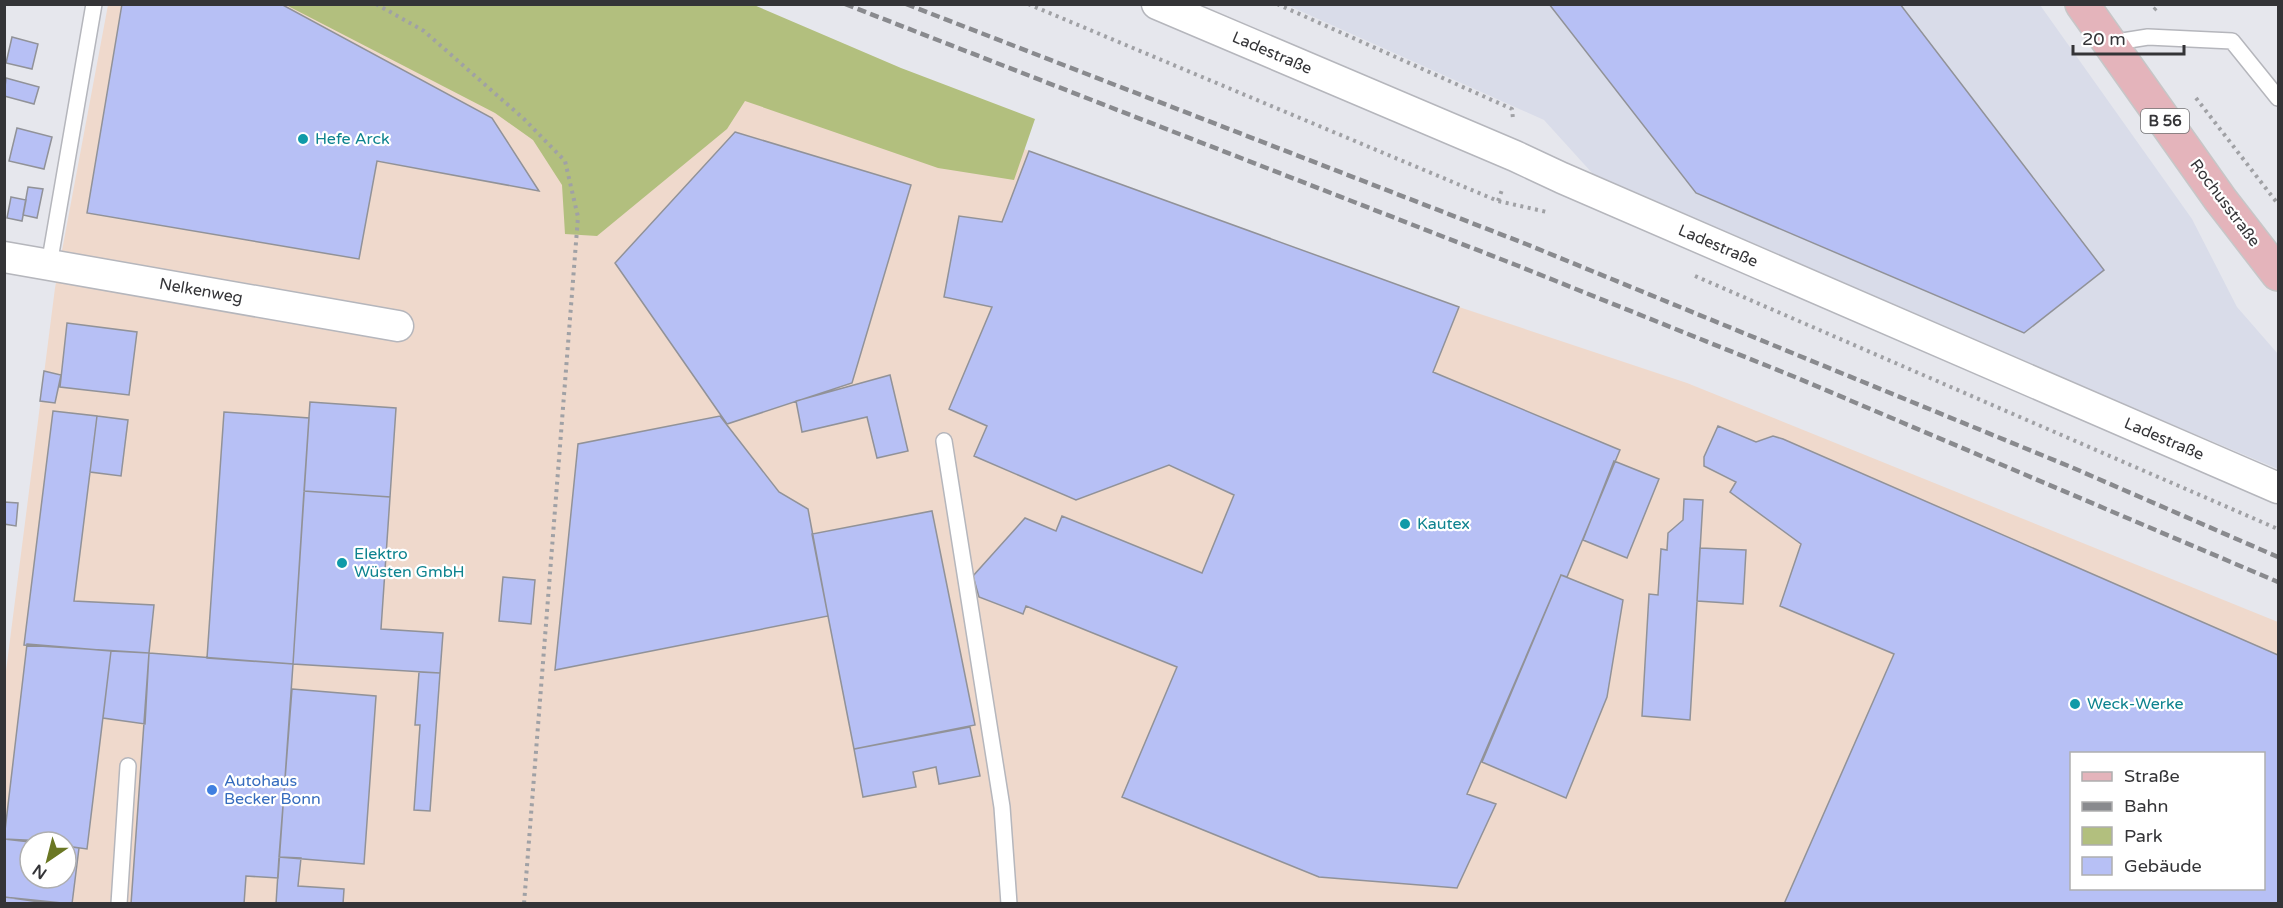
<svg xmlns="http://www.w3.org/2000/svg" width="2283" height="908" font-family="'Varela Round',sans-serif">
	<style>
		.built { fill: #d9dce9 }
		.industrial { fill: #efd9cc; fill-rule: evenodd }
		.green { fill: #b2bf7e }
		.building { fill: #b7c0f5; stroke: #919298; stroke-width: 1.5; fill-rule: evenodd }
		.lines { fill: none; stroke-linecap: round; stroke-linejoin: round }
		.lane-casing { stroke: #b5b6bc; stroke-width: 18 }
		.street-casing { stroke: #b5b6bc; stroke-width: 33 }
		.primary-casing { stroke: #c6c6c7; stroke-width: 36 }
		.path { stroke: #a0a1a5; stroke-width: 4; stroke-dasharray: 3 4.5; stroke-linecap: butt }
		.lane { stroke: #fff; stroke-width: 15 }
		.street { stroke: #fff; stroke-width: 30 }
		.primary { stroke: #e4b4bb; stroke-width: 33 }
		.rail { stroke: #898a8e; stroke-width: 4.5; stroke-dasharray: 9 4.5; stroke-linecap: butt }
		.culture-dot { fill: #0f9aa8; stroke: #fff; stroke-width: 2 }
		.shop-dot { fill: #3f7fe0; stroke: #fff; stroke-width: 2 }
		.labels { text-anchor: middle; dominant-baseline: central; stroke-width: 4.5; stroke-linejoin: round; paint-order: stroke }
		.shield { fill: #fff; stroke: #717173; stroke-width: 1.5 }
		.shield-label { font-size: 15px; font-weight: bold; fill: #343437 }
		.street-label { font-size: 16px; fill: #343437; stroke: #fff }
		.culture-label { font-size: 16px; fill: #0d838f; stroke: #fff; text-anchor: start }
		.shop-label { font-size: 16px; fill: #366cbe; stroke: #fff; text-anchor: start }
	</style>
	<rect width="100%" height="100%" fill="#e6e7ed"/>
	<path class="built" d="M1287 5H2040L2192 219 2237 307 2278 354V469L1603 185 1544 120Z"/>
	<path class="industrial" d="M108 5H684L1029 151 1459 307 1687 383 2278 622V903L5 904V679L55 288ZM2072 754H2264V888H2072ZM30 842H66V878H30Z"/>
	<path class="green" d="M286 5H754L901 68 1035 119 1014 180 938 168 745 101 727 129 597 236 565 234 562 185 533 140 495 113Z"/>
	<path class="building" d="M122 4H281L492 118 539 191 377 161 359 259 87 213Z
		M1549 4H1900L2104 270 2024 333 1696 193Z
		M12 37 38 44 32 69 6 63Z
		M6 78 39 87 34 104 4 96Z
		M17 128 52 137 44 169 9 161Z
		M735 132 911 185 852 383 727 424 615 263Z
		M1029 151 1459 307 1433 372 1620 450 1567 577 1561 575 1467 794 1496 804 1457 888 1319 877 1122 797 1177 667 1026 606 1023 614 979 597 973 576 1025 518 1056 531 1062 516 1202 573 1234 495 1169 465 1076 500 974 456 987 426 949 409 992 307 944 297 959 216 1002 222Z
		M28 187 43 189 37 218 23 215Z
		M11 197 26 200 22 221 7 218Z
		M67 323 137 332 129 395 60 387Z
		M44 371 61 375 55 403 40 401Z
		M890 375 908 451 877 458 867 417 802 432 796 401Z
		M310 402 396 408 390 497 304 491Z
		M53 411 97 416 74 601 154 605 149 653 24 645Z
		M224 412 309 418 293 664 207 658Z
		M97 416 128 420 121 476 90 472Z
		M720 416 779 492 808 509 828 616 555 670 578 444Z
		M1718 426 1756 442 1773 436 1783 439 2278 655V904H1784L1894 654 1780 606 1801 544 1730 492 1736 482 1704 466V457ZM2072 754H2264V888H2072Z
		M1614 461 1659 479 1627 558 1583 540Z
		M304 491 390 497 381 629 443 633 440 673 293 664Z
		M1684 499 1703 500 1690 720 1642 716 1649 594 1658 595 1661 549 1667 550 1668 533 1683 520Z
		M4 502 18 503 16 526 4 524Z
		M932 511 975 725 854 749 812 534Z
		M1700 548 1746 550 1743 604 1697 601Z
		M1561 575 1623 600 1607 697 1566 798 1482 762Z
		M503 577 535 580 531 624 499 621Z
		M27 644 111 651 87 849 66 846V842L4 839Z
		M111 651 149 653 145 724 103 718Z
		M149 653 293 664 278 878 246 876 244 904H131Z
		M419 672 440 673 430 811 414 810 420 725H415Z
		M292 689 376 696 364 864 279 857Z
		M970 727 980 776 939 784 936 767 913 772 916 787 863 797 854 749Z
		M4 839 30 842V878H66V846L79 848 72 904 4 897Z
		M279 857 301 858 298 886 344 889 343 904H276Z
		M5 897 53 904H4Z"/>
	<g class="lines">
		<g class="lane-casing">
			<path id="lane" d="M2110 43 2148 37 2232 41 2278 98
				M49 265 94 4
				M944 441 1002 807 1009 904
				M119 904 128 766"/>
		</g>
		<g class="street-casing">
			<path id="street" d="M1157 4 1515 156 1562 178 2278 488
				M4 257 398 326"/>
		</g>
		<g class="primary-casing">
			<path id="primary" d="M2082 4 2220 199 2278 274"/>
		</g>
		<path class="path" d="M376 4 424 31 524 119 565 161 578 217 524 904
			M1028 4 1498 201 1547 212
			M1277 4 1512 109 1513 119
			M2154 10 2160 4
			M2196 98 2278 204
			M1498 201 1503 187
			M1695 276 2278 529"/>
		<use href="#lane" class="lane"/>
		<use href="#street" class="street"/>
		<use href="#primary" class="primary"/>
		<path class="rail" d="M845 4 1516 265 1795 377 2278 582
			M906 4 1526 244 2071 467 2278 557"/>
	</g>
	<g class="culture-dot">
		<circle cx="303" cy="139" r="6"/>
		<circle cx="1405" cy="524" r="6"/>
		<circle cx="342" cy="563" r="6"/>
		<circle cx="2075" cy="704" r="6"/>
	</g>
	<circle class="shop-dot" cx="212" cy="790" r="6"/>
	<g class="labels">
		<rect class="shield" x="2141" y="109" width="48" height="24" rx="4.5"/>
		<g class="shield-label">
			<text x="2165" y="121">B 56</text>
		</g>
		<g class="street-label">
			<text transform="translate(1272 53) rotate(23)">Ladestraße</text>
			<text transform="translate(2225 203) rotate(53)">Rochusstraße</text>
			<text transform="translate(1718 246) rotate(23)">Ladestraße</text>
			<text transform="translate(201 291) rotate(10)">Nelkenweg</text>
			<text transform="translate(2164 439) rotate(23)">Ladestraße</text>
		</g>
		<g class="culture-label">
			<text x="315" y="139">Hefe Arck</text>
			<text x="1417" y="524">Kautex</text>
			<text x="354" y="554">Elektro<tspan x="354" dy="18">Wüsten GmbH</tspan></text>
			<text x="2087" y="704">Weck-Werke</text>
		</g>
		<g class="shop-label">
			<text x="224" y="781">Autohaus<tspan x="224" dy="18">Becker Bonn</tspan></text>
		</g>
	</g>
	<rect width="2283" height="908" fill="none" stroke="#343437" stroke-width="12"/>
	<rect x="2070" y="752" width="195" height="138" fill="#ffffff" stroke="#aeaeaf" stroke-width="1.5"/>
	<rect x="2082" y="772" width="30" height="9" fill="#e4b4bb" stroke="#aeaeaf" stroke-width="1.5"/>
	<text x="2124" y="782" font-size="18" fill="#343437">Straße</text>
	<rect x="2082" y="802" width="30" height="9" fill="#898a8e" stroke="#aeaeaf" stroke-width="1.5"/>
	<text x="2124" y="812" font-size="18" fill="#343437">Bahn</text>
	<rect x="2082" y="827" width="30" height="18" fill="#b2bf7e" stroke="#aeaeaf" stroke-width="1.5"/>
	<text x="2124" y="842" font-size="18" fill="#343437">Park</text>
	<rect x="2082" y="857" width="30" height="18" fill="#b7c0f5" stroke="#aeaeaf" stroke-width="1.5"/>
	<text x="2124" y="872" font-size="18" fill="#343437">Gebäude</text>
	<g transform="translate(48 860) rotate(215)"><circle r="28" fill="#ffffff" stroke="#aeaeaf" stroke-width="1.5"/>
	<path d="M0-4.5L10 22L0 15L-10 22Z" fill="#6a7723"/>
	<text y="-9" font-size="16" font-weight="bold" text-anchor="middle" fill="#343437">N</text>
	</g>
	<path d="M2073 45v9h111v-9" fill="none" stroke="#343437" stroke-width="3"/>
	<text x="2082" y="45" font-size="18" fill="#343437" stroke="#ffffff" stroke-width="4.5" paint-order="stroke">20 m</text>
</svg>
